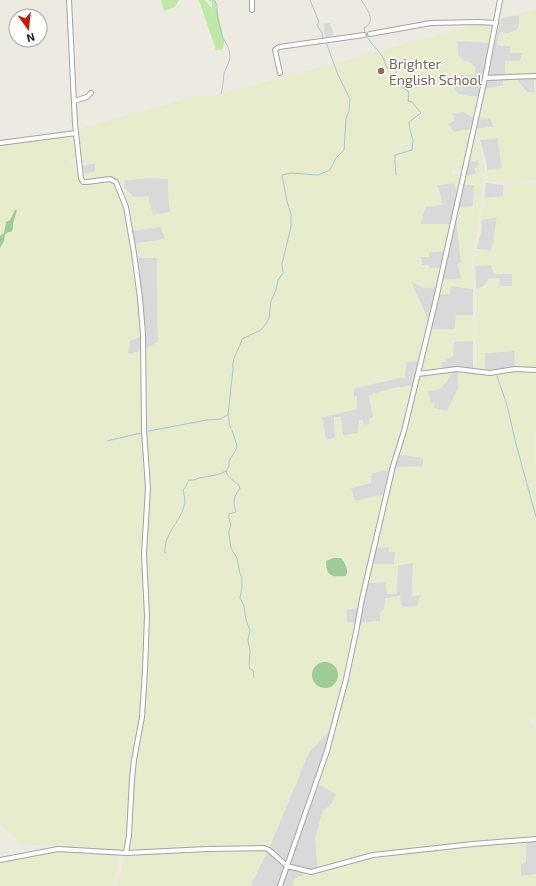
<svg xmlns="http://www.w3.org/2000/svg" width="536" height="886" font-family="'Exo 2',sans-serif">
	<style>
		.residential { fill: #dad9d9 }
		.farmland { fill: #e6eccc }
		.grass { fill: #bee8a6 }
		.forest { fill: #9fcc96 }
		.lines { fill: none; stroke-linecap: round; stroke-linejoin: round }
		.stream { stroke: #a1c7db; stroke-width: 1 }
		.minor-casing { stroke: #a3a3a3; stroke-width: 6 }
		.minor { stroke: #fff; stroke-width: 4 }
		.education-dot { fill: #8d6e63; stroke: #fff; stroke-width: 1.5 }
		.labels { text-anchor: middle; dominant-baseline: central; stroke-width: 3; stroke-linejoin: round; paint-order: stroke }
		.education-label { font-size: 14px; fill: #785e54; stroke: #fff; text-anchor: start }
	</style>
	<rect width="100%" height="100%" fill="#edebe1"/>
	<path class="residential" d="M510 16H519V25L516 31 508 33 497 45 510 46V53H522L520 61 505 76H488L500 19Z
		M330 23 334 35 326 38 323 24Z
		M457 40 491 43 479 97 457 94 454 86 459 76 474 74 475 67 470 62 464 61 458 55Z
		M515 78H536V80L534 81V93L527 92Z
		M503 79V86L484 89 486 80Z
		M463 112 474 118 471 129 454 132 448 124 454 121 452 113Z
		M491 118 493 127 475 129 477 119Z
		M498 138 502 168 487 170V166L485 157 480 140Z
		M478 160 479 167 476 174 465 176 467 162Z
		M95 163V172L84 174 83 166Z
		M148 178H168V193L170 212 153 215 143 197H134L124 188V180Z
		M454 183 457 193 450 224H421L425 207 441 197 437 185Z
		M486 183 503 185V196L485 198Z
		M463 185H475L473 207 458 208Z
		M456 215 461 263 458 264 461 279 442 280Z
		M497 217 492 251 477 249 481 231 482 220Z
		M161 227 165 239 134 244 131 231Z
		M444 251 441 268H429L422 265 421 257H429V252Z
		M136 258H157L158 342 141 351 128 354 130 341 140 337Z
		M491 265 494 274H513V286H500L499 278 490 279 482 287 476 289 475 266Z
		M412 281 415 283 423 288 437 287 429 321 413 287Z
		M451 286 473 289V315H456L455 329H430L439 295Z
		M454 341H473V369L463 368 441 369 442 362Z
		M515 351V368L491 371H485V353Z
		M418 361 412 386 394 388 369 395 373 418 369 424 364 425 362 420 359 423 358 433 343 436 334 417 335 438 326 440 322 417 349 411 354 396 353 388 405 377 406 362Z
		M452 371H458V389L447 411 434 408 430 402 428 391 440 389 446 382Z
		M398 454 423 458V467H395Z
		M389 470 386 480 383 495 355 501 351 488 371 483V473Z
		M390 547 395 552 394 564H372L375 548Z
		M413 563 412 596 421 594 417 606 384 609 380 621 359 623 368 583 386 582 398 565Z
		M359 608 356 623 347 622 346 609Z
		M331 729 336 793 332 804 323 811 315 839 318 868 312 870 295 879 292 886H251L252 882 270 846 309 752Z
		M526 841H536V874L521 876V864L526 862Z"/>
	<path class="farmland" d="M536 9V75L505 76V61H520L522 53H510V46L497 44 500 32 508 33 516 31 519 25V16H510Z
		M495 20 491 43 457 41 458 55 464 61 470 62 475 67 474 75 459 76 454 86 457 94 479 97 474 118 463 112 453 113 454 121 448 124 454 132 471 129 462 168 452 169V175H461L457 193 454 183 437 185 441 197 442 205 425 207 421 224H450L444 251 429 252V257H421L422 265H429V268H441L437 287 423 288 415 283 412 282 413 287 429 321 418 361 406 362 405 377 354 388V396H357V409L322 417 326 440 335 438 334 417H341L343 435 358 433 359 420H362L364 425 369 424 370 418H373L369 395 394 388 412 386 404 426 389 470 372 473 371 483 351 488 355 501 383 495 378 522 363 585 359 608 346 610 347 622 356 623 338 701 359 623 380 621V612L384 609 385 598 400 596 402 608 417 606 421 594 412 597 413 563 398 565 397 594H387L386 582 368 583 372 564H394L395 552H388L390 547 375 548 395 467 423 466V458L398 454 418 380 421 375 452 371 446 382 440 389 428 391 430 402 435 403 434 408 447 411 458 389V371L499 374 514 372 536 371V433H535V463H536V718L531 720 534 729H536V838L377 853 318 868 315 839 323 811 332 804 336 794 317 784 330 730 309 752 270 846 124 852 22 844 0 824V248L4 241 5 235 13 224 17 210H15L10 220 6 222 4 233 0 236V144L75 134 78 157 70 158 71 164 78 162 79 177 81 181 83 184H86L107 182H113L115 183 123 205 130 243 133 269 141 314 140 337 130 341 128 354 141 351 142 442H147L146 349 158 342 157 258H136L134 244 165 239 161 227 131 231 128 204 125 192 128 191 134 197H143L148 195 153 215 170 213 168 193V179L148 178 125 180 124 184 121 185 117 180 111 177 85 180 84 174 95 172V163L84 165 78 129 190 98 221 94Z
		M515 78 527 92 534 93V80H536V180L500 182 487 181V170L502 168 498 138 480 140 475 131V129L493 127 491 118 477 119 484 89 503 86V79Z
		M473 135 476 139 481 152 484 167 479 219 477 235 473 246 472 268 473 289 451 286 450 294 439 295 442 280 461 279 458 264 461 262 456 215 458 208 473 206 474 185H463L465 176 476 174 475 168 479 166 478 160 467 162Z
		M536 183V368H515L514 351 485 353V371L477 370 476 368V289L482 287 489 279 499 278 500 286H512V274H494L491 265 475 266V255L477 249 491 251 494 239 497 217 482 220 485 198 503 196V185Z
		M456 315H473V341L454 342 453 356 442 362 441 369 425 371 422 367 430 329H455Z
		M526 841V862L521 864V876L536 874V886H292L295 879 369 857 491 844Z
		M250 850 266 852 252 882 251 886H117L125 855 209 851Z
		M59 851 119 855 117 866 112 886H0V862Z"/>
	<path class="grass" d="M161 0H179L175 7 164 11Z
		M199 0H205L212 9V3L209 0H215L217 5 216 4 224 40 223 49 216 50Z"/>
	<path class="forest" d="M15 210H17L13 224V228L11 232H8L5 235 4 241 0 248V236L4 233 6 222 10 220Z
		M333 558H341C345 564 349 569 346 576 332 577 326 577 326 561Z
		M312 675a13 13 0 1 1 26 0a13 13 0 1 1-26 0Z"/>
	<g class="lines">
		<path class="stream" d="M214 0 217 5V15L222 36 229 49 230 58 228 64 224 73 223 84 221 94
			M310 0 319 22 317 25 322 33 323 38 324 39
			M361 0C367 9 377 21 364 28 365 39 376 47 382 56 384 59 385 64 387 68H396C396 78 399 87 408 91L409 95 408 101 412 102 421 113 409 122 410 130 413 140 412 150 395 155V161L396 175
			M497 376 507 405 516 444 536 517
			M231 428C228 425 230 420 228 415L233 369C231 358 240 349 242 339L261 330 267 322 269 318 271 301 276 290 278 280 283 273 282 264 291 227V214L287 201 282 175 291 173 318 175 330 170 336 158 344 150 346 118 349 111 350 99 338 75 326 42
			M232 430 237 446 236 450 229 461V466L226 471C228 478 234 481 239 485L240 489C233 496 233 503 236 512L229 514C228 519 230 521 231 525L229 530V535L231 548 237 558 240 574 242 577V587L240 598 244 606 246 620 250 630 248 640 250 651 249 666 250 669 253 670 254 678
			M149 431 207 420 221 419 226 416 228 414
			M107 441 141 433
			M165 553C163 534 180 523 184 506 186 501 184 495 183 490 186 487 187 483 189 480 194 481 195 479 199 478 209 476 217 476 226 471"/>
		<g class="minor-casing">
			<path id="minor" d="M69 0 75 124 81 178 83 182H87L110 179 116 182 126 207 134 253 140 298 143 334 144 430 148 488 144 554 147 616 145 670 142 717 134 760 132 779 129 835 126 853
				M252 10V0
				M370 34 431 23 479 22 496 23
				M280 73 275 50 279 47 364 35
				M485 78 536 76
				M74 101 87 97 91 93
				M0 143 76 133
				M418 374 457 369 490 373 515 369 536 370
				M0 860 58 849 126 853 207 849 264 848 269 850 287 866 311 872 373 855 473 844 536 839
				M280 886 327 751 346 679 356 632 362 599 393 466 404 431 436 299 485 78 500 0"/>
		</g>
		<use href="#minor" class="minor"/>
	</g>
	<circle class="education-dot" cx="381" cy="71" r="4"/>
	<g class="labels">
		<g class="education-label">
			<text x="389" y="63">Brighter<tspan x="389" dy="16">English School</tspan></text>
		</g>
	</g>
	<g transform="translate(28 28) rotate(165)"><circle r="19" fill="#ffffff" stroke="#a4a4a4"/>
	<path d="M0-3L7 15L0 10L-7 15Z" fill="#c61a02"/>
	<text y="-6" font-size="11" font-weight="bold" text-anchor="middle" fill="#1c1c1c">N</text>
	</g>
</svg>
